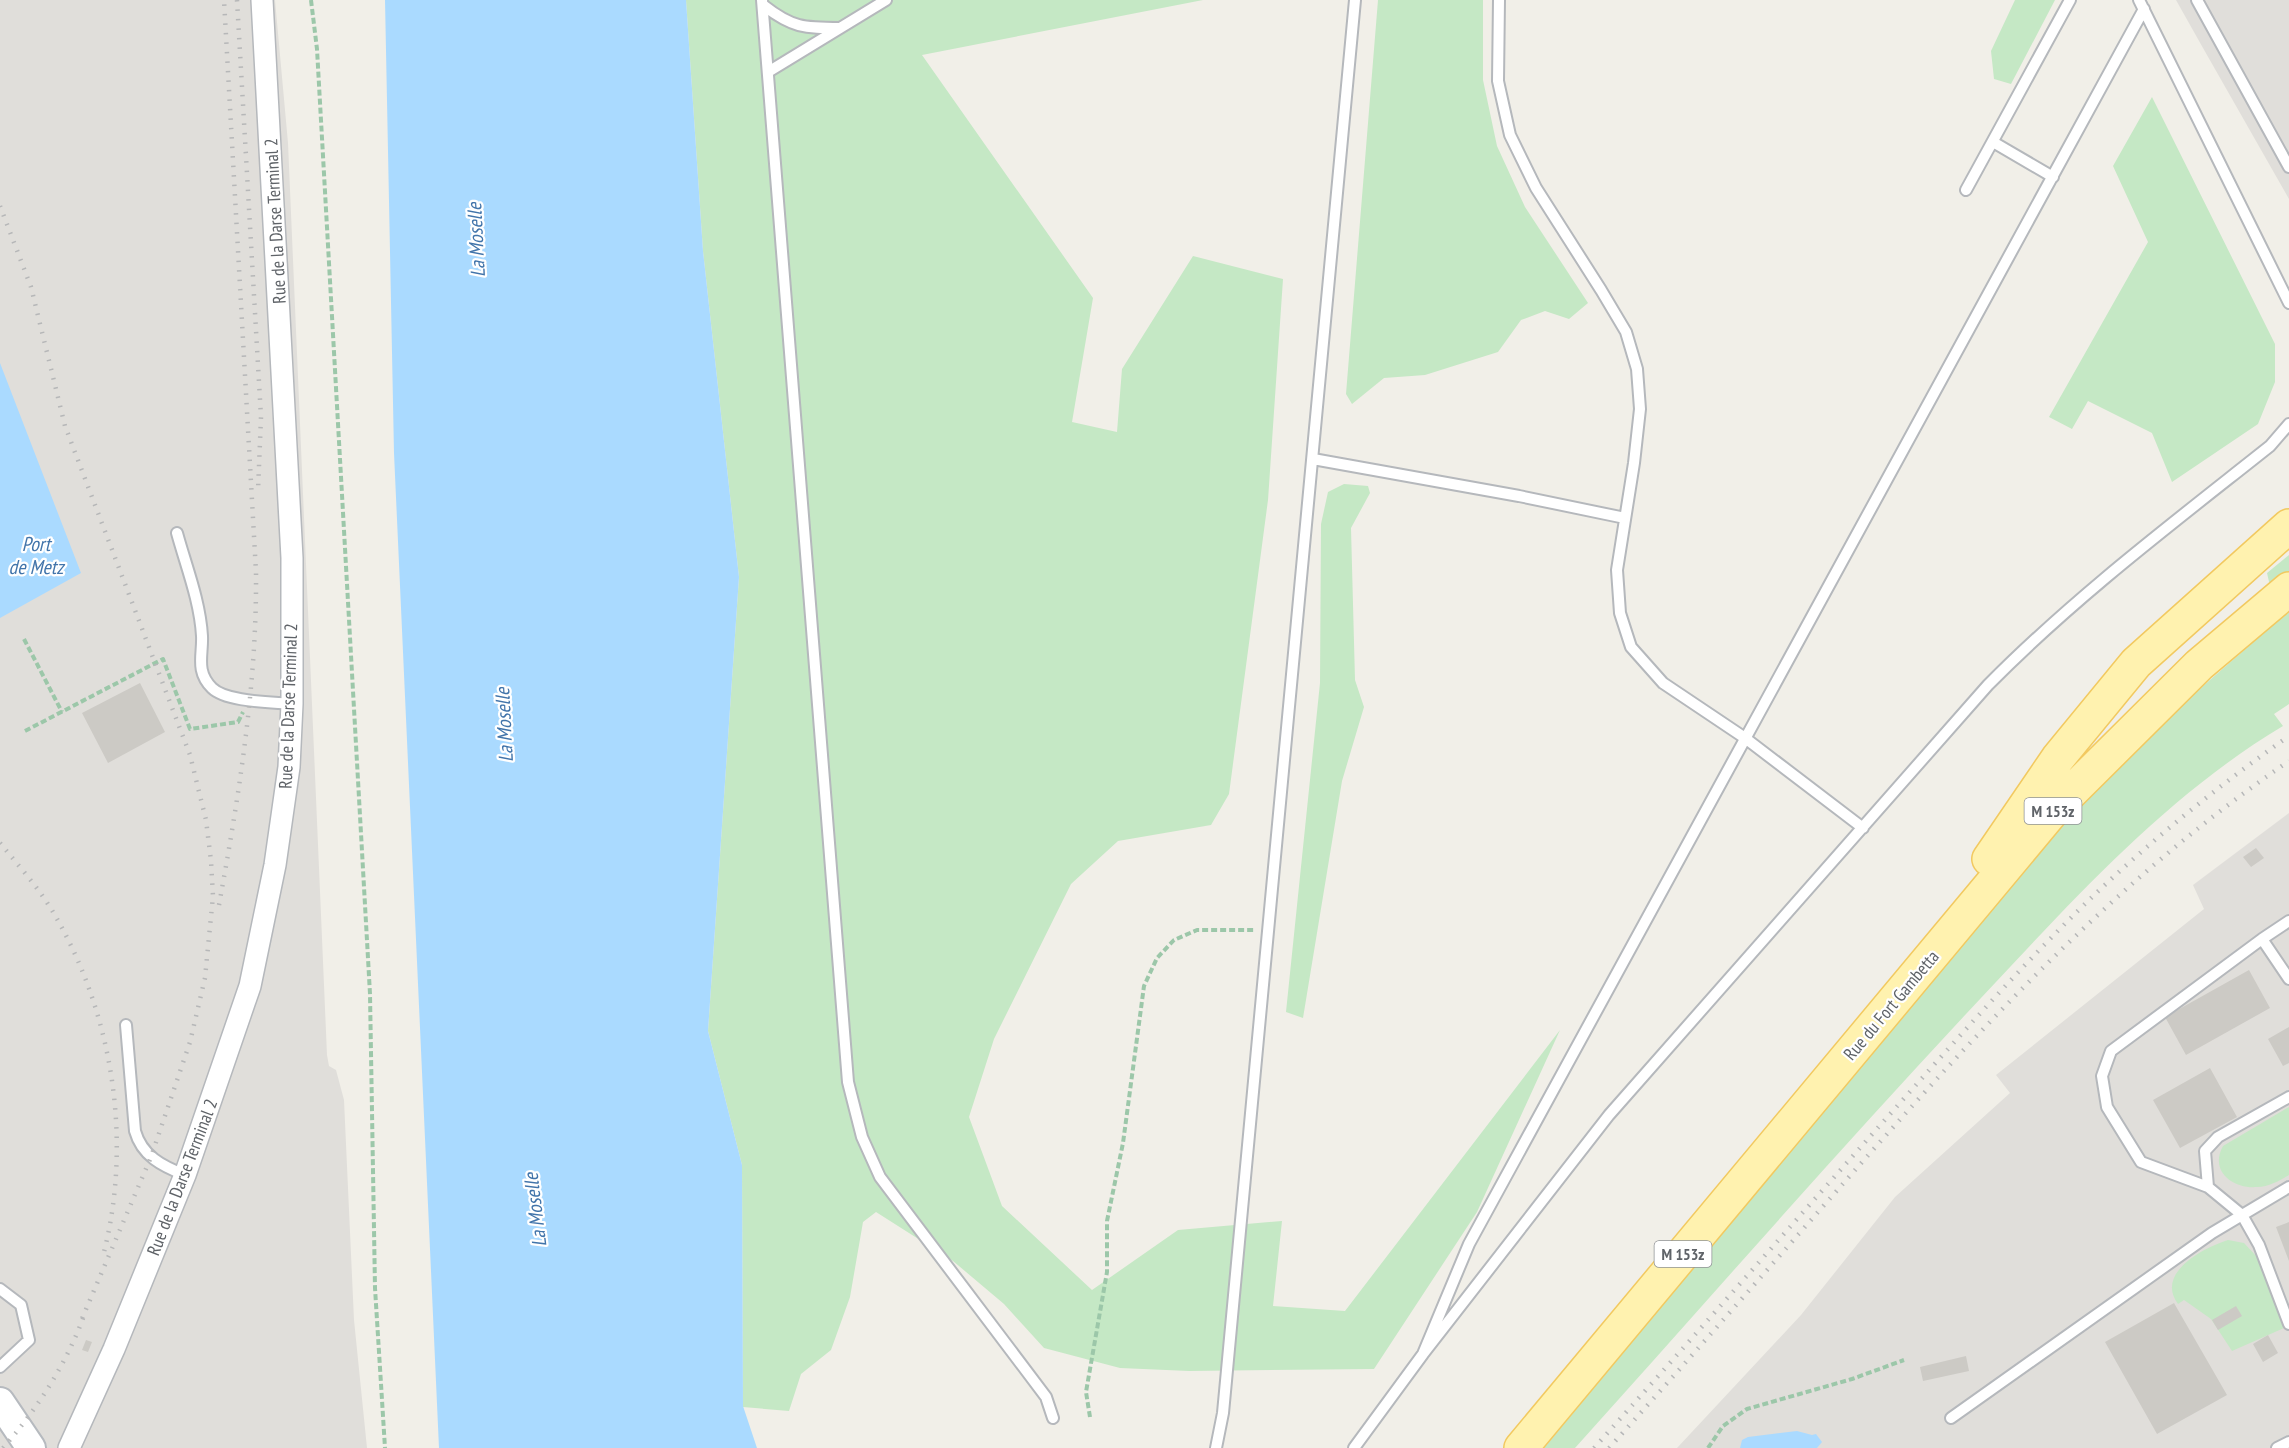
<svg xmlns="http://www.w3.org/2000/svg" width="2289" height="1448" font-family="'PT Sans Narrow',sans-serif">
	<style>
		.industrial { fill: #e0deda }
		.green { fill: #c5e8c5 }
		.water { fill: #aadaff }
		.building { fill: #cccac5 }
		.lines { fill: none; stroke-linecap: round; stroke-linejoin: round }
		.lane-casing { stroke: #b5b8bc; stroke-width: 14 }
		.street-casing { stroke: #b5b8bc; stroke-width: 24 }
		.secondary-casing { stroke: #b6babf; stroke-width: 32 }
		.primary-casing { stroke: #f2c960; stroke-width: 36 }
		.path { stroke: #9cc7a9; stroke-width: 4; stroke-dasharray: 6 3; stroke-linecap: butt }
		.lane { stroke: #fff; stroke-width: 10 }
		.street { stroke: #fff; stroke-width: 21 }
		.secondary { stroke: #fff; stroke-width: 28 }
		.primary { stroke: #fff2af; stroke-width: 33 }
		.rail { stroke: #b6b7b8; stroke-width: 4.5; stroke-dasharray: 1.5 8; stroke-linecap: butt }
		.labels { text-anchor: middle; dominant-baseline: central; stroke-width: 4.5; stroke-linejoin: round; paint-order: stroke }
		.shield { fill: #fff; stroke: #8f9295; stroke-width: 1.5 }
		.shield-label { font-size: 16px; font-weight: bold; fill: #5f6368 }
		.street-label { font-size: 18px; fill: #5f6368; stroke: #fff }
		.water-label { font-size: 20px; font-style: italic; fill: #4174aa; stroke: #fff }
	</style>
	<rect width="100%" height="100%" fill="#f1efe8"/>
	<path class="industrial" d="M0 0H275L288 143 327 1055 329 1066 336 1070 344 1100 354 1320 367 1448H0Z
		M2176 0H2289V199L2203 48Z
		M2289 813V1448H1677L1801 1315 1895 1197 2010 1093 1996 1075 2204 909 2193 885Z"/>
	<path class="green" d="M686 0H1203L922 55 1093 298 1072 422 1117 432 1122 369 1193 256 1283 279 1268 500 1229 794 1211 825 1118 841 1071 884 994 1039 969 1117 1002 1206 1092 1290 1178 1230 1282 1221 1273 1306 1345 1311 1560 1030 1477 1212 1374 1369 1189 1371 1120 1368 1044 1348 1004 1304 953 1261 876 1212 863 1222 850 1297 831 1350 801 1374 789 1411 743 1407 742 1165 708 1031 739 577 703 251Z
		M1378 0H1483V80L1497 146 1525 207 1588 303 1569 319 1545 311 1521 320 1498 352 1425 375 1384 378 1352 404 1346 394Z
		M2015 0H2055L2011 84 1994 79 1991 51Z
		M2152 97 2275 344V382L2258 424 2172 482 2152 433 2088 401 2072 429 2049 417 2148 242 2113 166Z
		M1344 484 1368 486 1370 493 1351 528 1355 680 1364 707 1342 781 1303 1018 1286 1012 1320 683 1321 524 1328 492Z
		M2289 555V573L2270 586 2267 573Z
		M2289 611V704L2274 714 2283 726C2166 796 2074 899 1981 998 1843 1145 1710 1298 1575 1448H1544L2005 892 2068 819 2179 707Z
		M2289 1107V1175C2279 1181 2269 1187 2257 1187 2233 1189 2209 1171 2223 1146Z
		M2228 1240 2244 1243 2258 1258 2284 1328 2232 1351 2211 1319 2184 1300 2178 1304C2155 1273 2203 1248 2228 1240Z"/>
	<path class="water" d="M385 0H686L703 251 739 577 708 1031 742 1165 743 1406 757 1448H439L394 453Z
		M0 363 81 573 0 618Z
		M1797 1431 1812 1435 1816 1434 1822 1442 1817 1448H1740L1742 1440 1748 1437Z"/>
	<path class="building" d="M140 683 165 732 108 763 82 713Z
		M2256 848 2264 858 2251 867 2243 857Z
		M2249 970 2270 1008 2186 1055 2165 1017Z
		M2289 1027V1063L2283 1066 2268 1039Z
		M2210 1068 2237 1117 2180 1148 2153 1100Z
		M2289 1222V1261L2276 1227Z
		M2174 1303 2227 1395 2157 1434 2105 1342Z
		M2236 1306 2242 1316 2218 1330 2212 1320Z
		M2268 1335 2278 1353 2263 1362 2253 1344Z
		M86 1340 92 1342 88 1352 82 1350Z
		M1966 1356 1969 1371 1923 1381 1920 1367Z"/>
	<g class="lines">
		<g class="lane-casing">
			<path id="lane" d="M762 0 848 1082 862 1137 880 1177 1046 1397 1053 1418
				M1499 0 1498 81 1510 135 1536 188 1601 290 1626 332 1637 369 1640 409 1634 463 1617 570 1620 613 1631 647 1663 683 1745 738 1863 828
				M2139 0 2289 303
				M2197 0 2289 167
				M763 5C792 28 804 28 840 28
				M768 72 886 0
				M1993 142 2053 177
				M1966 190 2070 0
				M1313 459 1519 496 1625 518
				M177 533C186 566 200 601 202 636 203 655 195 671 212 688 226 702 272 702 292 704
				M2262 939 2289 921
				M2289 979 2262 939 2111 1051 2102 1076 2107 1107 2141 1162 2208 1187 2242 1215 2259 1245 2289 1324
				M126 1025 135 1131C142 1156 162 1166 185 1175
				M2208 1187 2205 1151 2218 1137 2289 1097
				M0 1289 21 1305 29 1340 0 1367
				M1423 1354 1469 1244 2144 9
				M1951 1418 2212 1233 2289 1187
				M1216 1448 1223 1413 1355 0
				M1354 1448 1423 1354 1609 1115 1988 685C2075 597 2173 523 2270 446L2289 424
				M2277 1448 2289 1442"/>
		</g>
		<g class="street-casing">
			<path id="street" d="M69 1448 114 1349 185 1175 250 986 275 865 289 767 292 704V558L262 0"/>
		</g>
		<g class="secondary-casing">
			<path id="secondary" d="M0 1402 31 1448"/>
		</g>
		<g class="primary-casing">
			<path id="primary" d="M1989 859 2058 758 2136 663 2289 526
				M1521 1448 2055 808 2199 665 2289 589"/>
		</g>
		<path class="path" d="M311 0 317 49 370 994 375 1288 385 1448
			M24 639 62 712
			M25 731 163 659 190 729 238 722 243 712
			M1090 1417 1086 1392 1107 1272V1221L1123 1143 1144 986 1157 958 1174 940 1197 930H1255
			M1708 1448 1723 1426 1747 1409 1852 1379 1904 1360"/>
		<use href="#lane" class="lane"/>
		<use href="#street" class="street"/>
		<use href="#secondary" class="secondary"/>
		<use href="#primary" class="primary"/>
		<path class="rail" d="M237 0 261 417 258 491
			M0 206 31 287 65 426 190 755 206 820 211 861 213 896 205 978 190 1042 151 1157 81 1321
			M0 843C18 865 38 887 53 912 113 1013 133 1142 103 1256
			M219 905C239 795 257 684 256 572L224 0
			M3 1448C38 1408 67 1363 85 1313
			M1594 1448C1691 1340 1787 1230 1883 1122 1950 1047 2016 971 2088 901 2150 841 2218 786 2289 736
			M1609 1448C1695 1353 1779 1256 1864 1160 1996 1011 2124 874 2289 761"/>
	</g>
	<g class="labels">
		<g class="shield">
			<rect x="2024.5" y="798" width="57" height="26" rx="4.5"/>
			<rect x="1654.5" y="1241" width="57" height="26" rx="4.5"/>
		</g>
		<g class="shield-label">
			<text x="2053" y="811">M 153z</text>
			<text x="1683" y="1254">M 153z</text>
		</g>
		<g class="street-label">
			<text transform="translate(275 221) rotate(-93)">Rue de la Darse Terminal 2</text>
			<text transform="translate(288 706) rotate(-88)">Rue de la Darse Terminal 2</text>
			<text transform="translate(1891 1005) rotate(-50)">Rue du Fort Gambetta</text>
			<text transform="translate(182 1177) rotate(-69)">Rue de la Darse Terminal 2</text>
		</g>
		<g class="water-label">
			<text transform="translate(476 240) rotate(-93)">La Moselle</text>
			<text x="36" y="544">Port<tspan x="36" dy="23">de Metz</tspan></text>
			<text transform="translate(504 725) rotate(-93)">La Moselle</text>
			<text transform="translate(535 1210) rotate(-97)">La Moselle</text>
		</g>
	</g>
</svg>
